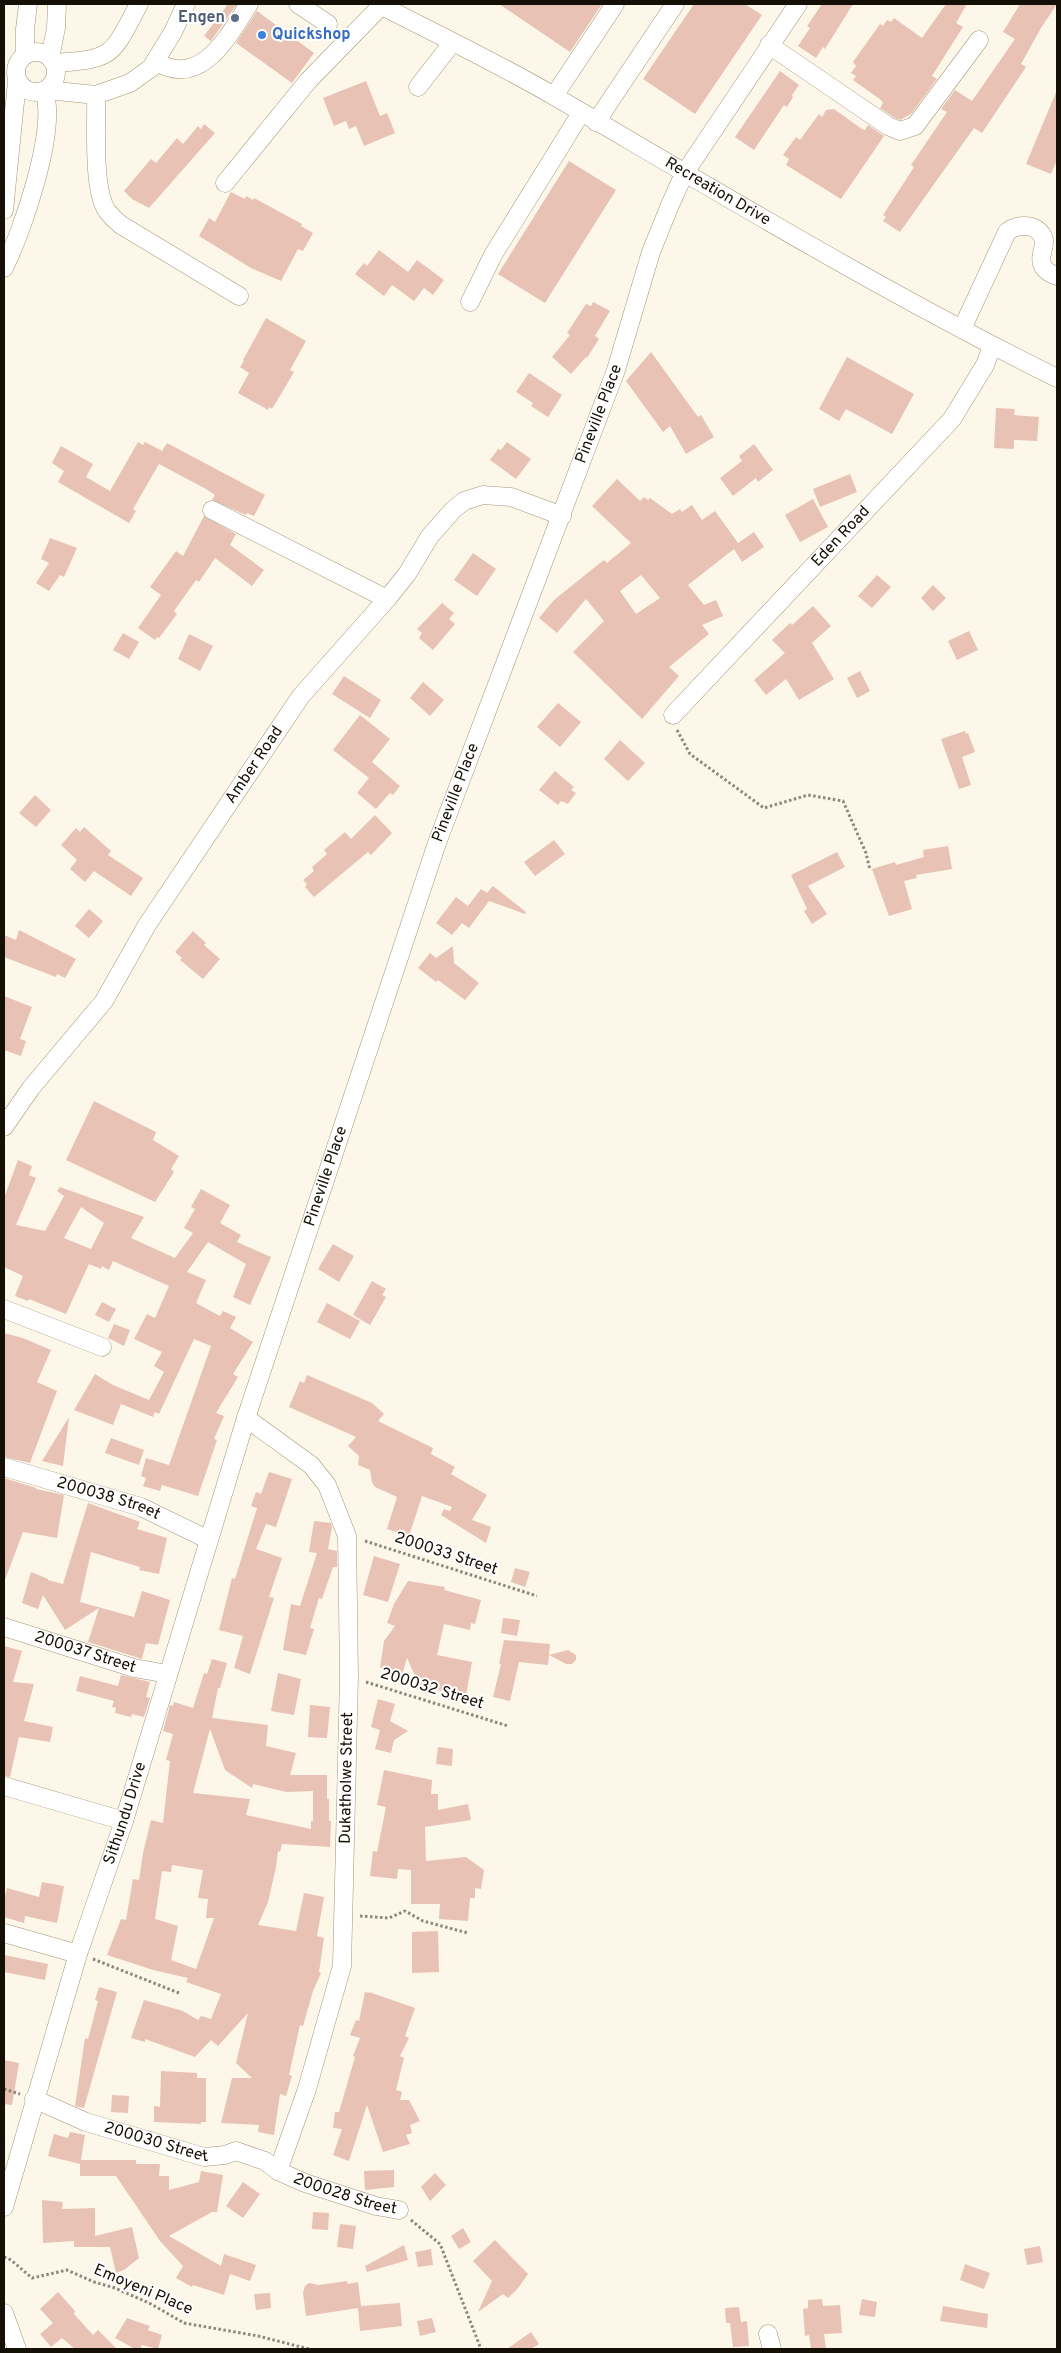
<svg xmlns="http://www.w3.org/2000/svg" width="1061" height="2353" font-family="Overpass,sans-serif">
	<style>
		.building { fill: #e8c2b5; fill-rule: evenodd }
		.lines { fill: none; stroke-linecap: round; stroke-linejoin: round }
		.minor-casing { stroke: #a49677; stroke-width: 19 }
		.path { stroke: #8c877b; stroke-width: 3; stroke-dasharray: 2.5 2.5; stroke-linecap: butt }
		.minor { stroke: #fff; stroke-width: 18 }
		.service-dot { fill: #5c6f8a; stroke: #fff; stroke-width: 2 }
		.shop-dot { fill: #3f7fe0; stroke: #fff; stroke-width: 2 }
		.labels { text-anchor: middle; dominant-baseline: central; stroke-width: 4; stroke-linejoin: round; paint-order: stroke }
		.service-label { font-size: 16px; font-weight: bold; fill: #4e5e75; stroke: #fff; text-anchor: end }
		.shop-label { font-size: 16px; font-weight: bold; fill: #366cbe; stroke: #fff; text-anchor: start }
		.street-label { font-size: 16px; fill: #151005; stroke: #fff }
	</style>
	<rect width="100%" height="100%" fill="#fdf7ea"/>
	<path class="building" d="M228 4H237L211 41 204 36Z
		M499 4H602L570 52Z
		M694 4H745L762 15 695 114 643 79Z
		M822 4H853L825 49 823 47 816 58 798 46 810 28 807 26Z
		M946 4H967L956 23 963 27 932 76 937 79 911 114 900 120 893 117 880 108 883 103 881 100 853 80 856 76 851 73 856 66 853 62 880 24 883 26 887 20 891 22 894 18 922 38Z
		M1020 4H1057L1041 28 1021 64 1026 67 982 133 974 128 900 232 883 221 886 217 883 215 914 167 911 165 947 112 941 109 955 90 972 101 1015 39 1003 32Z
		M257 11 314 53 292 83 236 43Z
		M780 71 799 85 792 95 793 97 787 107 784 105 754 150 735 137Z
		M366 81 380 116 387 113 395 133 364 146 356 126 349 129 346 121 334 126 323 98Z
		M1057 90V160L1051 174 1026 164Z
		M834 109 862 129 865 130 868 125 884 136 841 199 786 165 789 159 783 155 796 137 800 140 819 114 822 117 826 110Z
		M204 124 215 133 149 208 132 199 124 191 151 159 156 163 177 138 183 144 198 126 201 129Z
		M569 161 616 190 545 303 498 274Z
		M231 192 245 199 246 196 253 200 254 198 302 224 301 226 313 233 303 251 298 249 281 281 251 268 199 236 209 218 215 222Z
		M379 250 408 272 417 260 444 280 433 295 424 288 414 301 392 285 384 296 355 274 364 263 367 266Z
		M593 302 610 311 595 336 599 339 587 358 586 357 571 374 552 357 570 335 567 333 586 304 591 306Z
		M266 318 306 341 290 370 294 372 287 384 272 409 269 407 268 410 238 393 249 373 240 367 244 361 243 360Z
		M651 352 698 417 701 415 714 437 686 454 670 426 663 432 626 381Z
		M847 357 914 394 892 434 846 409 839 421 819 409Z
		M529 373 562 395 548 417 531 406 533 403 516 392Z
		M996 408 1015 409 1014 415 1039 417 1037 441 1014 440V449L994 448Z
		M138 442 143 445 145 442 162 451 167 443 265 495 254 516 247 513 246 515 212 500 215 495 206 489 159 464 133 509 136 511 129 523 58 482 64 471 52 463 61 446 93 464 86 477 110 491Z
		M507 442 531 459 516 479 490 460 498 449 501 450Z
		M754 444 773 470 758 482 756 478 733 496 720 478 742 461 739 456Z
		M850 474 857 492 820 507 813 489Z
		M617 479 640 501 644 497 648 500 650 498 672 514 680 509 682 512 692 505 702 520 715 511 738 543 754 532 764 547 742 562 734 549 688 585 704 605 716 600 723 616 702 625 709 634 669 667 679 676 642 719 573 652 604 621 586 599 557 633 539 618 554 600 595 567 604 560 607 563 631 543 592 506ZM641 575 660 598 636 614 620 591Z
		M813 499 828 527 800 542 785 515Z
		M204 516 236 534 230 545 264 570 252 586 215 558 199 582 196 580 174 611 177 614 159 638 157 637 155 640 138 628 161 595 150 587 176 551 183 556Z
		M50 538 77 548 64 577 60 575 49 591 36 583 49 563 41 559Z
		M473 553 496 569 477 596 454 580Z
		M877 575 891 587 872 608 858 596Z
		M933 585 946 598 933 611 921 598Z
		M442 603 454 613 449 619 455 624 433 650 419 638 422 633 417 629Z
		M813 606 831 626 812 643 834 679 799 700 786 679 766 695 754 680 785 653 772 640 790 623 792 625Z
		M969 631 978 650 957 660 948 641Z
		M123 633 139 642 129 659 113 650Z
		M189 634 213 646 200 671 178 659Z
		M860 671 870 691 857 698 847 678Z
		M344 676 381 700 370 718 332 694Z
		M423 682 444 700 430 716 410 698Z
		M558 703 581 722 560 747 537 727Z
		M360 715 390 739 372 762 400 786 393 795 390 793 376 809 357 793 369 778 333 750Z
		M965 731 966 734 968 733 975 752 962 757 971 785 959 789 941 739Z
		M620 740 645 763 628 781 604 759Z
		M555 771 574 787 571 790 576 793 568 804 561 801 558 805 539 790Z
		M35 795 51 810 36 827 19 813Z
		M375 815 392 833 371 855 368 852 314 897 305 887 307 884 303 880 314 871 312 867 327 854 324 850 345 832 351 839Z
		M84 827 111 851 108 855 143 878 131 896 94 871 85 882 70 869 77 860 61 845 76 828 80 832Z
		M554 840 565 854 535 876 524 862Z
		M948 846 952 869 916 875 917 878 904 881 912 909 889 916 872 869 895 862 896 865 924 857 923 850Z
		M837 852 845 867 808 886 827 914 812 924 804 911 807 909 791 875Z
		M493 886 526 912 525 914 489 901 469 928 462 923 452 935 436 923 456 897 468 906 481 889 487 893Z
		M89 909 103 921 89 938 75 926Z
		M19 930 76 959 65 978 57 974 56 977 4 957V935L16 940Z
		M193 931 206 943 204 945 220 959 203 979 180 960 182 958 175 952Z
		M453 946 454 963 479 983 465 1000 438 980 436 982 418 968 430 953 436 958Z
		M4 996 32 1007 20 1039 26 1041 21 1056 4 1050Z
		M94 1101 156 1132 153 1140 179 1156 171 1169 174 1172 155 1202 66 1160Z
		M18 1160 32 1166 29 1175 36 1178 16 1225 45 1231 64 1196 57 1191 60 1187 144 1217 131 1238 175 1258 193 1233 184 1228 195 1209 191 1207 201 1189 230 1205 220 1223 241 1235 237 1242 271 1257 250 1305 233 1297 246 1264 208 1242 187 1272 206 1280 196 1303 220 1316 223 1311 236 1317 230 1328 253 1342 233 1374 238 1377 216 1413 224 1416 214 1439 217 1440 198 1496 162 1485 160 1491 143 1486 146 1478 141 1476 146 1458 169 1465 211 1346 194 1339 159 1414 155 1412 153 1417 121 1404 113 1425 74 1410 95 1374 113 1385 149 1400 164 1372 154 1366 162 1352 134 1339 147 1314 155 1318 169 1286 113 1261 109 1270 102 1266 101 1269 89 1264 66 1314 29 1299 28 1301 15 1296 23 1276 4 1267V1198ZM81 1207 104 1223 91 1249 64 1238Z
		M333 1244 354 1256 339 1282 318 1269Z
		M372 1281 386 1289 382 1295 386 1297 370 1325 353 1315Z
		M102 1302 116 1309 109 1322 95 1315Z
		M327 1303 360 1321 350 1339 317 1322Z
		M114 1324 130 1330 124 1346 108 1338Z
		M4 1333 23 1338 51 1350 37 1382 57 1391 30 1463 4 1457Z
		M307 1375 372 1403 384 1414 378 1421 433 1448 431 1454 455 1467 451 1474 487 1495 472 1520 491 1527 486 1543 441 1515 444 1509 450 1511 452 1507 422 1496 409 1536 387 1529 397 1497 375 1487 372 1482 370 1470 358 1465 359 1456 348 1446 356 1437 289 1407 300 1381 304 1383Z
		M69 1417 63 1466 42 1461Z
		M111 1438 144 1450 139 1465 105 1453Z
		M269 1472 292 1479 276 1527 266 1524 256 1549 282 1558 269 1597 274 1598 250 1674 234 1668 243 1636 219 1630 232 1578 235 1579 257 1508 251 1506 256 1492 261 1494Z
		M4 1478 36 1488V1489L64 1495 57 1538 23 1532 5 1580Z
		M88 1503 140 1522 137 1529 167 1538 159 1574 139 1570 140 1567 91 1552 80 1602 134 1617 142 1591 170 1600 158 1645 146 1643 142 1659 88 1642 99 1608 65 1630 43 1595 38 1609 22 1603 31 1572 48 1579V1580L63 1584Z
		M314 1521 331 1523 332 1527 328 1549 337 1551V1567H333L322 1599 319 1598 310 1628 314 1629 306 1655 283 1650 291 1604 300 1606 317 1553 309 1552Z
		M374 1556 400 1564 388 1602 363 1595Z
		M515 1568 530 1572 525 1587 511 1582Z
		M408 1581 445 1587 444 1590 481 1600 475 1624 471 1623 470 1630 444 1624 437 1655 472 1662 466 1695 437 1690 431 1694 423 1693 418 1678H416L407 1658 402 1675 383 1671V1668H380L384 1641 395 1626 387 1623 394 1604Z
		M503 1618 520 1620 517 1636 501 1633Z
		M504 1640 550 1644 548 1665 519 1662 510 1701 493 1697 501 1664H499Z
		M4 1646 22 1651 13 1682 34 1684 24 1721 53 1727 50 1742 19 1737 10 1777 4 1776Z
		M568 1650 576 1655V1660L572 1664H566L549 1655Z
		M212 1659 227 1663 220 1688H218L212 1718 268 1725 266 1746 296 1753 290 1775H327V1799H329V1821H331L330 1847 282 1844 280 1852 278 1851 276 1867 268 1902 258 1925 296 1931 304 1893 324 1897 317 1936 324 1938 319 1972 321 1973 313 1991 303 2026 300 2025 289 2075 292 2076 286 2096 280 2094 274 2135 258 2132 259 2125 221 2123 232 2078H252L236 2063 248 2013 218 2046 211 2040 195 2057 145 2039V2042L131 2038 144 2000 183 2011 198 2020 201 2016 211 2019 221 1994 186 1982 188 1978 153 1970 107 1955 121 1919 126 1920 133 1879 139 1880 143 1853 151 1820 163 1823 170 1761 166 1760 173 1734 163 1731 170 1705 173 1706 174 1702 193 1708 204 1673 207 1674ZM210 1729 225 1770 252 1788 253 1784 286 1792 313 1791V1821H311V1829L246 1815 250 1799 193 1793ZM172 1865 203 1870 198 1898 208 1899 206 1918H214L196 1969 171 1960 178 1926 155 1919 162 1871 171 1872Z
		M278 1673 301 1679 294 1715 271 1711Z
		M121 1675 150 1682 146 1697 150 1698 144 1717 132 1714 131 1717 115 1713 116 1708 112 1707 114 1701 76 1691 80 1676 118 1686Z
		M378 1699 395 1704 390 1721 408 1731 394 1740 391 1753 375 1749 380 1730 371 1727Z
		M310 1705 330 1707 327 1738 308 1737Z
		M438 1747 453 1749 452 1766 436 1764Z
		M384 1770 432 1780 431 1794H438V1810L468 1804 471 1820 425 1827 426 1861 466 1857 484 1870 481 1889 475 1888V1898H470L468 1921 439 1919 440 1904H411V1870L398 1869 397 1879 370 1876 373 1851 377 1852 386 1807 377 1805Z
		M42 1882 64 1886 57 1923 25 1916 24 1923 4 1917V1900L7 1888 39 1897Z
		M438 1931 439 1972 412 1973V1932Z
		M4 1955 48 1964 45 1980 4 1972Z
		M99 1987 117 1992 84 2108 75 2106 85 2038 88 2039 98 2001 95 2000Z
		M365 1992 369 1993V1992L415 2008 405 2036 409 2038 400 2056 404 2058 396 2090 402 2092 400 2100H409L420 2121 410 2125 412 2133 406 2135 410 2144 383 2152 367 2105 349 2161 333 2155 342 2129 333 2128 335 2112H339L355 2057 353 2056 360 2038 350 2035 356 2020 359 2021Z
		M4 2060 19 2063 12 2105 4 2104Z
		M161 2071 197 2073V2078H206V2122H201V2124L154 2122V2106L160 2107Z
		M112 2095 129 2096 128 2113 111 2112Z
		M70 2132 85 2135 81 2160H136V2164H160L159 2176H169V2190L199 2182 201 2171 223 2175 217 2212H212L169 2236 221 2266 224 2254 256 2265 250 2281 230 2274 224 2295 193 2285 192 2287 176 2278 183 2266 160 2241 116 2176H80V2162V2164L48 2156 54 2134 68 2138Z
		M394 2170V2187L365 2190 364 2171Z
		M435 2173 446 2185 430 2201 421 2187Z
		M243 2182 260 2194 243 2218 226 2206Z
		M42 2200 63 2202 62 2209 95 2208V2236L132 2227 139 2258 124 2270 116 2273 110 2247H74V2241L43 2243Z
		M313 2212 329 2213 328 2230 312 2229Z
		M340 2224 356 2226 353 2249 337 2247Z
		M463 2228 471 2242 459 2249 451 2236Z
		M495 2240 528 2274 519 2287 508 2298 503 2294 478 2312 492 2281 473 2261Z
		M404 2245 408 2260 367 2272 365 2266Z
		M1040 2246 1043 2262 1027 2265 1024 2249Z
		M431 2249 433 2265 418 2267 415 2252Z
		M965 2264 990 2273 984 2289 960 2280Z
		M347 2281 348 2284 358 2282 361 2306 400 2303 402 2326 360 2331 358 2308 306 2316 303 2293 305 2286 309 2283 318 2285Z
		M58 2292 75 2311 74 2314 93 2335 98 2330 117 2349H75L62 2338 51 2347 40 2334 53 2323 40 2309Z
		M270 2293 271 2308 256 2310 254 2294Z
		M822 2299 823 2306 840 2305 842 2333 824 2334 826 2349H811L809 2335 805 2336 803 2309 808 2308V2300Z
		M862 2299 877 2302 875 2317 859 2315Z
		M943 2306 988 2314 987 2328 940 2321Z
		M739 2307 741 2322 747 2321 749 2346 733 2347 730 2323H733H726L725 2308Z
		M127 2318 150 2326 148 2330 162 2335 158 2349 142 2345 140 2349H135L115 2338Z
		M432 2318 436 2332 420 2336 417 2321Z
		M531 2332 539 2344 531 2349H507Z"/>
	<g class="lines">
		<g class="minor-casing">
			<g id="minor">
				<path d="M298 4 328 24"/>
				<path id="s1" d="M378 4C437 34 497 63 554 96 720 193 885 293 1057 378"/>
				<path d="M769 45 888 126 900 131 915 126 979 40"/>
				<circle cx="36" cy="72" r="20"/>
				<path d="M25 55V29L28 4"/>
				<path d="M50 58 56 28 57 4"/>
				<path d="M155 61C201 90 229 35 249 4"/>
				<path d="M54 63C115 59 111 56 139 4"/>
				<path d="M418 87 452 43"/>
				<path d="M47 90 96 95 130 83 151 68 173 32 186 4"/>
				<path d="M96 95C97 123 92 189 107 211 111 216 116 221 121 225L239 296"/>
				<path d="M554 96 615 4"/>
				<path d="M596 122 675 4"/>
				<path d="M225 183 308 81 382 5"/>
				<path d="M4 210 17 82"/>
				<path d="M4 268C22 232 58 129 44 91"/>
				<path d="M470 302 493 255 581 113"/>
				<path d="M962 329 1007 232C1017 223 1040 223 1044 240 1045 248 1039 256 1042 264 1044 270 1051 274 1057 276"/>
				<path d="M212 510 387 599"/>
				<path id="s2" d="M673 715 952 419 985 365 992 346"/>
				<path id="s3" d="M4 1127 31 1088 104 1001 147 925 301 696 387 599 407 574 430 536 453 510 464 501 483 495 511 497 562 516"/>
				<path d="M4 1309 102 1347"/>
				<path d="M246 1418 311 1465 327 1485 347 1536 349 1676 342 1966 307 2089 278 2171"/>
				<path id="s4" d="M4 1467 141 1507 209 1540"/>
				<path id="s5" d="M4 1627 134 1668 168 1674"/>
				<path d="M4 1786 124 1821"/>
				<path d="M4 1933 78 1954"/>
				<path id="s6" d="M34 2099 86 2122 204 2157 225 2155 236 2151 265 2161 278 2171 305 2183 376 2206 399 2210"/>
				<path id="s7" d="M4 2207 78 1954 124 1821 246 1418 437 843 616 370 651 252 670 205 684 174 798 4"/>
				<path d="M4 2313 17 2349"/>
				<path d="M768 2334 772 2349"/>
			</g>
		</g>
		<path class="path" d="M677 730 690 754 764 808 808 795 843 801 866 853 870 870
			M365 1541 537 1596
			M366 1682 508 1726
			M360 1916 389 1918 405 1911 423 1921 468 1933
			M93 1959 179 1993
			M4 2089 20 2094
			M411 2220 440 2244 481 2349
			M4 2257 11 2260 32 2278 67 2270 94 2282 115 2288 151 2304 184 2323 258 2336 309 2349"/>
		<use href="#minor" class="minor"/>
	</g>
	<circle class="service-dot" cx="235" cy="18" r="5"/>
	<circle class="shop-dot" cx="262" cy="35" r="5"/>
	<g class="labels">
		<g class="service-label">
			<text x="225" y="18">Engen</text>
		</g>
		<g class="shop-label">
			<text x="272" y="35">Quickshop</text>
		</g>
		<g class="street-label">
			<text stroke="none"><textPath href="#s1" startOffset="388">Recreation Drive</textPath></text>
			<text stroke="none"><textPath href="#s7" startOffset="1890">Pineville Place</textPath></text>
			<text stroke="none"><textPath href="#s2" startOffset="245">Eden Road</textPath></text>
			<text stroke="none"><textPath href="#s3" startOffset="441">Amber Road</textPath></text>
			<text stroke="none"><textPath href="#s7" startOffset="1485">Pineville Place</textPath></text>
			<text stroke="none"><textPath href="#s7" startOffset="1080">Pineville Place</textPath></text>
			<text stroke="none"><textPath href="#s4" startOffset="109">200038 Street</textPath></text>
			<text transform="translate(446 1554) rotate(18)">200033 Street</text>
			<text stroke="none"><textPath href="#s5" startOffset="85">200037 Street</textPath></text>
			<text transform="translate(432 1689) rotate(17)">200032 Street</text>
			<text transform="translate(347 1778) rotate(-89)">Dukatholwe Street</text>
			<text stroke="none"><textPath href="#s7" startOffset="412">Sithundu Drive</textPath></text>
			<text stroke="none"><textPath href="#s6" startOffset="130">200030 Street</textPath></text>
			<text stroke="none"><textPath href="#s6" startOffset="331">200028 Street</textPath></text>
			<text transform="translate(143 2290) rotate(23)">Emoyeni Place</text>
		</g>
	</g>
	<rect width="1061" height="2353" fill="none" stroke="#151005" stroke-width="10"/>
</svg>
